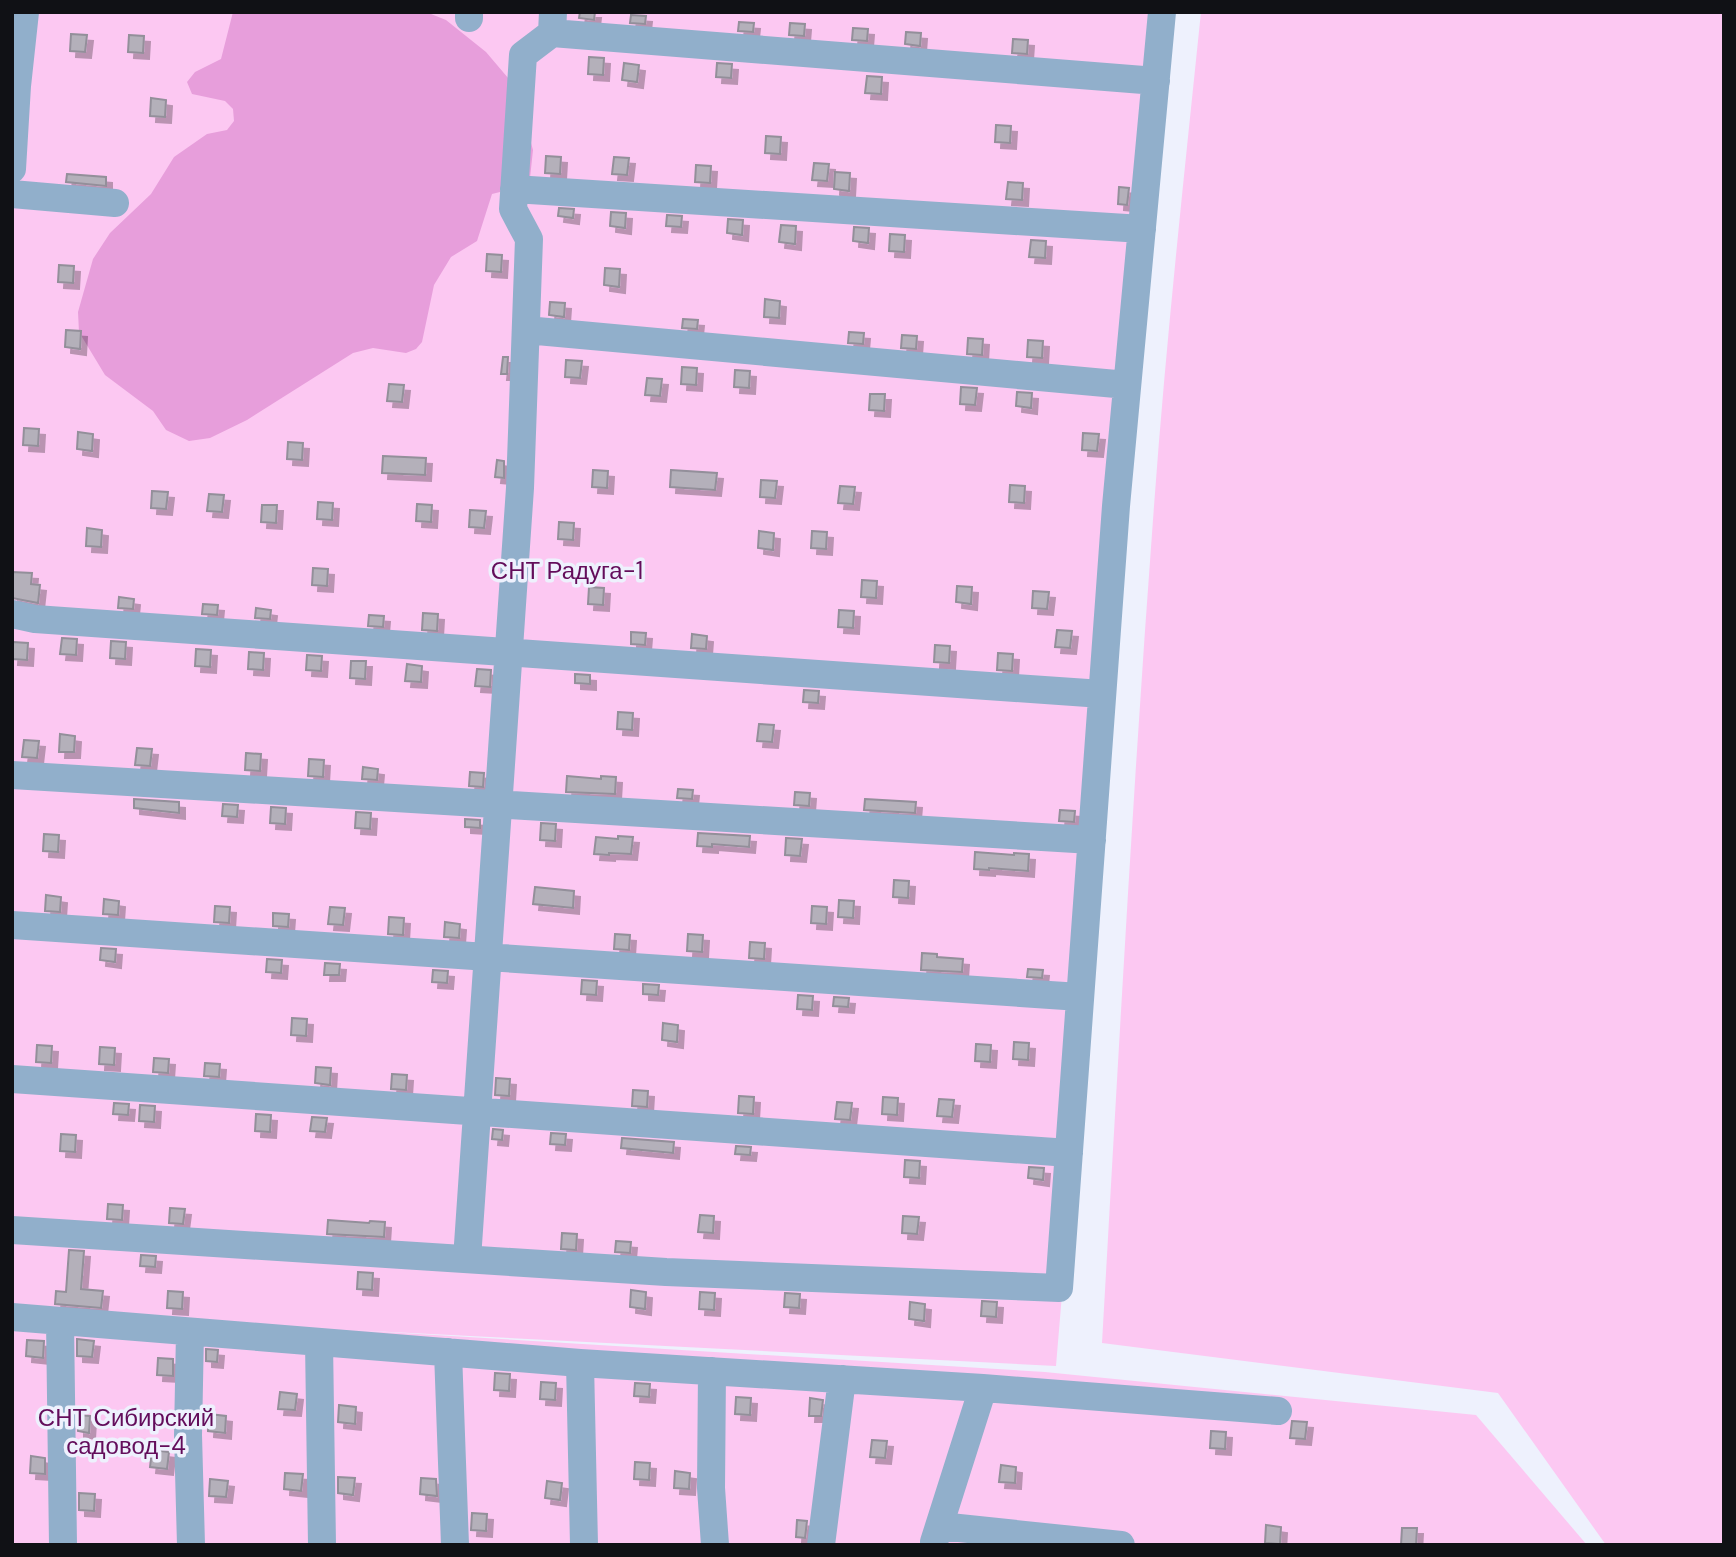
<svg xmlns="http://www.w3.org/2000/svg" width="1736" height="1557" font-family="'DM Sans',sans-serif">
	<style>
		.green { fill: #fcc8f2 }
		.forest { fill: #e79edb }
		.building { fill: #b4b0ba; stroke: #938f9a; stroke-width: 2; filter: url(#shadow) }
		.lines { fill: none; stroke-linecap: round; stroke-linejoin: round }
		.minor { stroke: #91afcb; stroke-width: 28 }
		.labels { text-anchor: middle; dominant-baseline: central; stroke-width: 7; stroke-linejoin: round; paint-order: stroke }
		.park-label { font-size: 24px; fill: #630d5b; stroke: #eef1fd }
	</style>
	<defs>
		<filter id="shadow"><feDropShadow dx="6" dy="6" stdDeviation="0" flood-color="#0004"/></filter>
	</defs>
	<rect width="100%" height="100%" fill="#eef1fd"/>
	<path class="green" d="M12 12H1169L1056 1366 351 1330 1045 1372 1476 1415 1587 1545H12Z
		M1201 12H1724V1545H1606L1498 1393 1102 1343C1118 1064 1133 785 1154 506 1166 341 1184 177 1201 12Z"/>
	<path class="forest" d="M233 12H426L446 20 486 52 515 86 533 150 530 178 524 186 492 194 477 241 451 257 434 285 422 342 416 349 406 353 373 348 353 353 247 420 210 438 189 441 166 430 153 411 105 375 79 332 78 312 93 259 110 233 151 194 174 157 207 134 227 130 234 121 233 109 225 101 192 94 187 82 195 72 221 59Z"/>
	<path class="building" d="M580 12H595L594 20 579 18Z
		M631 15 646 16 645 24 630 23Z
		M739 22 754 23 753 32 738 31Z
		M790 23 805 24 804 36 789 35Z
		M853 28 868 29 867 41 852 40Z
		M906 32 921 33 920 46 905 44Z
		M71 34 87 35 85 52 70 51Z
		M129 35 144 36 143 53 128 52Z
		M1013 39 1028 40 1027 54 1012 53Z
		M589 57 604 58 603 75 588 74Z
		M624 63 639 65 637 82 622 80Z
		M717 63 732 64 731 78 716 77Z
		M867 76 882 77 881 94 865 93Z
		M151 98 166 100 165 117 150 116Z
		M996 125 1011 126 1010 143 995 142Z
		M766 136 781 137 780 154 765 153Z
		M546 156 561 157 560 174 545 173Z
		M614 157 629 158 627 175 612 174Z
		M814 163 829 164 827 181 812 180Z
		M696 165 711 166 710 183 695 182Z
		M835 172 850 173 849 191 834 189Z
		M67 174 106 177V186L66 182Z
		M1008 182 1023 183 1022 200 1006 199Z
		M1119 187 1129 188 1127 205 1118 204Z
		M559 208 574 209 573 218 558 216Z
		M611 212 626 213 625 228 610 226Z
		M667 215 682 216 681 227 666 226Z
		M728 219 743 220 742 235 727 233Z
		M781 225 796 226 795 244 779 242Z
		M854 227 869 228 868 243 853 241Z
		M890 234 905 235 904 252 889 251Z
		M1031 240 1046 241 1045 258 1029 257Z
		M487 254 502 255 501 272 486 271Z
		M59 265 74 266 73 283 58 282Z
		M605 268 620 269 619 287 604 285Z
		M765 299 780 301 779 318 764 317Z
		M550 302 565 303 564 317 549 315Z
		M683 319 698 320 697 329 682 328Z
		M66 330 81 331 80 349 65 347Z
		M849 332 864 333 863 344 848 343Z
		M902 335 917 336 916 349 901 348Z
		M968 338 983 339 982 355 967 354Z
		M1028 340 1043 341 1042 358 1027 357Z
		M503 357H508L507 374H501Z
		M566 360 582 361 580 378 565 377Z
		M682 367 697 368 696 385 681 384Z
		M735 370 750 371 749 388 734 387Z
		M647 378 662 379 660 396 645 395Z
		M389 384 404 385 402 402 387 401Z
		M961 387 977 388 975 405 960 404Z
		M1017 392 1032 393 1031 408 1016 406Z
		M870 394H885L884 411 869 410Z
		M24 428 39 429 38 446 23 445Z
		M78 432 93 434 92 451 77 449Z
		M1083 433 1099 434 1097 451 1082 450Z
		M288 442 303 443 302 460 287 459Z
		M383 456 426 458 425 475 382 473Z
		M497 460 504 461V478L495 477Z
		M593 470 608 471 607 488 592 487Z
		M671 470 717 473 715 490 670 487Z
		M761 480 777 481 775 498 760 497Z
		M1010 485 1025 486 1024 503 1009 502Z
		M840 486 855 487 853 504 838 503Z
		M152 491 168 492 166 509 151 508Z
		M209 494 224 495 222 512 207 511Z
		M318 502 333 503 332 520 317 519Z
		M417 504 432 505 431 522 416 521Z
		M262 505H277L276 523 261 522Z
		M470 510 486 511 484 528 469 527Z
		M559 522 574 523 573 540 558 539Z
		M87 528 102 530 101 547 86 546Z
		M759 531 774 533 773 550 758 548Z
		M812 531 827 532 826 549 811 548Z
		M313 568 328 569 327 586 312 585Z
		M12 572 32 573 31 584 40 585 38 603 12 598Z
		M862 580 877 581 876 598 861 597Z
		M957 586 972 587 971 604 956 602Z
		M589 587 604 588 603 605 588 604Z
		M1033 591 1049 592 1047 609 1032 608Z
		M119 597 134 599 133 609 118 608Z
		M203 604 218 605 217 615 202 614Z
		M256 608 271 610 270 619 255 618Z
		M839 610 854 611 853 628 838 627Z
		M423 613 438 614 437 631 422 630Z
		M369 615 384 616 383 627 368 626Z
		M1057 630 1072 631 1070 648 1055 647Z
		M631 632 646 633 645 645 631 644Z
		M692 634 707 636 706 649 691 648Z
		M62 638 77 639 76 655 60 654Z
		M111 641 126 642 125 659 110 658Z
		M13 642 28 643 27 660 12 659Z
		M935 645 950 646 949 663 934 662Z
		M196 649 211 650 210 667 195 666Z
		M249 652 264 653 263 670 248 669Z
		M998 653 1013 654 1012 671 997 670Z
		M307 655 322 656 321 671 306 670Z
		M351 661H366L365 679 350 678Z
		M407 664 422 666 421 682 405 681Z
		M477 669 491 670 490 687 475 686Z
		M575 674 590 675V684L575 683Z
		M804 690 819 691 818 703 803 702Z
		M618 712 633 713 632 730 617 729Z
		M759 724 774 725 772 742 757 741Z
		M60 734 75 736 74 752H59Z
		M24 740 39 741 37 758 22 757Z
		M137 748 152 749 150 766 135 765Z
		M246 753 261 754 260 771 245 770Z
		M309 759 324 760 323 777 308 776Z
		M363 767 378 769 377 780 362 779Z
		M470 772 484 773 483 787 469 786Z
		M567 776 601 779V776L616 777 615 794 566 792Z
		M678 789 693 790 692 799 677 798Z
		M795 792 810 793 809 806 794 805Z
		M134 799 179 802V813L134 808Z
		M865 799 916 802 915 813 864 810Z
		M223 804 238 805 237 817 222 816Z
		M271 807 286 808 285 824 270 823Z
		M1060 810 1075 811 1074 822 1059 821Z
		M356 812 371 813 370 829 355 828Z
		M465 819 480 820V828L465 827Z
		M541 823 556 824 555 841 540 840Z
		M698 833 750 836 749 847 712 844V847L697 846Z
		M44 834 59 835 58 852 43 851Z
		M618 836 633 837 631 854 609 853V855L594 854 596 837 618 839Z
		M786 838 802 839 800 856 785 855Z
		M975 852 1014 855V853L1029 854 1028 871 989 868V870L974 869Z
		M894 880 909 881 908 898 893 897Z
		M535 887 574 891 573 908 533 904Z
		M46 895 61 897 60 912 45 911Z
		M104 899 119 901 118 915 103 914Z
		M839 900 854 901 853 918 838 917Z
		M215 906 230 907 229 923 214 922Z
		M812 906 827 907 826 924 811 923Z
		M330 907 345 908 343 925 328 924Z
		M273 913 289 914 288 927 273 926Z
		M389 917 404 918 403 935 388 934Z
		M445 922 460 924 459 938 444 937Z
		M615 934 630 935 629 950 614 949Z
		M688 934 703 935 702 952 687 951Z
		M750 942 765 943 764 959 749 958Z
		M101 948 116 949 115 962 100 960Z
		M922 953 937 954V957L963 959 962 972 921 970Z
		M267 959 282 960 281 973 266 972Z
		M325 963 340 964 339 975H324Z
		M1028 969 1043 970 1042 978 1027 977Z
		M433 970 448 971 447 983 432 982Z
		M582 980 597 981 596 995 581 994Z
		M643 984 659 985 658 995 643 994Z
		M798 995 813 996 812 1010 797 1009Z
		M834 997 849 998 848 1007 833 1006Z
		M292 1018 307 1019 306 1036 291 1035Z
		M663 1023 678 1025 677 1042 662 1040Z
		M1014 1042 1029 1043 1028 1060 1013 1059Z
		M976 1044 991 1045 990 1062 975 1061Z
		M37 1045 52 1046 51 1063 36 1062Z
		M100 1047 115 1048 114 1065 99 1064Z
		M154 1058 169 1059 168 1073 153 1072Z
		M205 1063 220 1064 219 1077 204 1076Z
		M316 1067 331 1068 330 1085 315 1083Z
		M392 1074 407 1075 406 1090 391 1089Z
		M496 1078 510 1079 509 1096 495 1095Z
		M633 1090 648 1091 647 1107 632 1106Z
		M739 1096 754 1097 753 1114 738 1113Z
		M883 1097 898 1098 897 1115 882 1114Z
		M939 1099 954 1100 952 1117 937 1116Z
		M837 1102 852 1103 850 1120 835 1119Z
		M114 1103 129 1104 128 1115 113 1114Z
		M140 1105 155 1106 154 1122 139 1121Z
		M256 1114 271 1115 270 1132 255 1131Z
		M312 1117 327 1118 325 1132 310 1131Z
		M493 1129 503 1130 502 1140 492 1139Z
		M551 1133 566 1134 565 1145 550 1144Z
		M61 1134 76 1135 75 1152 60 1151Z
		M622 1138 674 1142 673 1153 621 1148Z
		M736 1146 751 1147 750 1155 735 1154Z
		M905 1160 920 1161 919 1178 904 1177Z
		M1029 1167 1044 1168 1043 1180 1028 1178Z
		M108 1204 123 1205 122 1220 107 1219Z
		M170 1208 185 1209 183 1224 169 1223Z
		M700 1215 714 1216 713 1233 698 1232Z
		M903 1216 919 1217 917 1234 902 1233Z
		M328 1220 369 1223 370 1221 385 1222 384 1237 327 1234Z
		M562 1233 577 1234 576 1250 561 1249Z
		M616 1241 631 1242 630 1253 615 1252Z
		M69 1250 84 1251 81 1289 103 1291 101 1308 55 1304 56 1291 66 1292Z
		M141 1255 156 1256 155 1267 140 1266Z
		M358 1272 373 1273 372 1290 357 1289Z
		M631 1290 646 1292 645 1309 630 1307Z
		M168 1291 183 1292 182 1309 167 1308Z
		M700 1292 715 1293 714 1310 699 1309Z
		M785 1293 800 1294 799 1308 784 1307Z
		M982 1301 997 1302 996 1317 981 1316Z
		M910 1302 925 1304 924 1321 909 1319Z
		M77 1339 94 1341 92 1357 77 1356Z
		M27 1340 44 1341 43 1358 26 1356Z
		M206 1349 218 1350 217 1362 206 1361Z
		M158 1358 173 1359V1376L157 1375Z
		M495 1373 510 1374 509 1391 494 1390Z
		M541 1382 556 1383 555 1400 540 1399Z
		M635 1383 650 1384 649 1397 634 1396Z
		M280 1392 297 1394 295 1410 278 1409Z
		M736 1397 751 1398 750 1415 735 1414Z
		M810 1398 823 1400 821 1416H809Z
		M339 1405 356 1407 355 1424 338 1422Z
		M209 1414 226 1416 225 1433 208 1431Z
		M78 1415 90 1416 89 1433 78 1431Z
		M1292 1421 1307 1422 1305 1439 1290 1438Z
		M1211 1431 1226 1432 1225 1449 1210 1448Z
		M872 1440 887 1441 885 1458 870 1457Z
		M152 1450 169 1452 167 1469 150 1467Z
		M31 1456 45 1458V1474L30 1473Z
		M635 1462 650 1463 649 1480 634 1479Z
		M1001 1465 1016 1467 1015 1483 999 1482Z
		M675 1471 690 1473 689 1489 674 1488Z
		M285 1473 303 1474 301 1491 284 1489Z
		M338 1477 355 1478 353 1495 338 1493Z
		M421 1478 436 1479 437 1496 420 1494Z
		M210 1479 228 1481 226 1497 209 1496Z
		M547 1481 562 1483 560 1500 545 1498Z
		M79 1493 95 1494 94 1511 79 1510Z
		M472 1513 487 1514 486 1531 471 1530Z
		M797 1520 807 1521 805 1538 796 1537Z
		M1266 1525 1281 1527 1280 1544 1265 1543Z
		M1402 1528H1417L1416 1545H1401Z"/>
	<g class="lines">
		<path class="minor" d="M469 18V12
			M552 33 1156 81
			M12 169 17 86 25 12
			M514 189 1142 229
			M12 194 115 203
			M526 330 1127 385
			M12 614 35 619 1102 694
			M12 775 1092 840
			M12 925 1080 997
			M12 1079 1069 1153
			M12 1230 666 1272 1059 1288 1116 506 1162 12
			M467 1259 520 488 529 239 513 209 523 55 552 33 553 12
			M12 1317 580 1363 983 1388 1278 1411
			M60 1321 63 1545
			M190 1332 188 1435 191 1545
			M319 1342 322 1545
			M448 1352 455 1545
			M580 1363 584 1545
			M712 1371 711 1488 715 1545
			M940 1526 1121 1545
			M934 1542 983 1388
			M821 1545 842 1379"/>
	</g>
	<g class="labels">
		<g class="park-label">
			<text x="567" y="570">СНТ Радуга-1</text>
			<text x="126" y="1417">СНТ Сибирский<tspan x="126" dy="28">садовод-4</tspan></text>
		</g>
	</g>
	<rect width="1736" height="1557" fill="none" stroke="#101115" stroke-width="28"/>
</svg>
